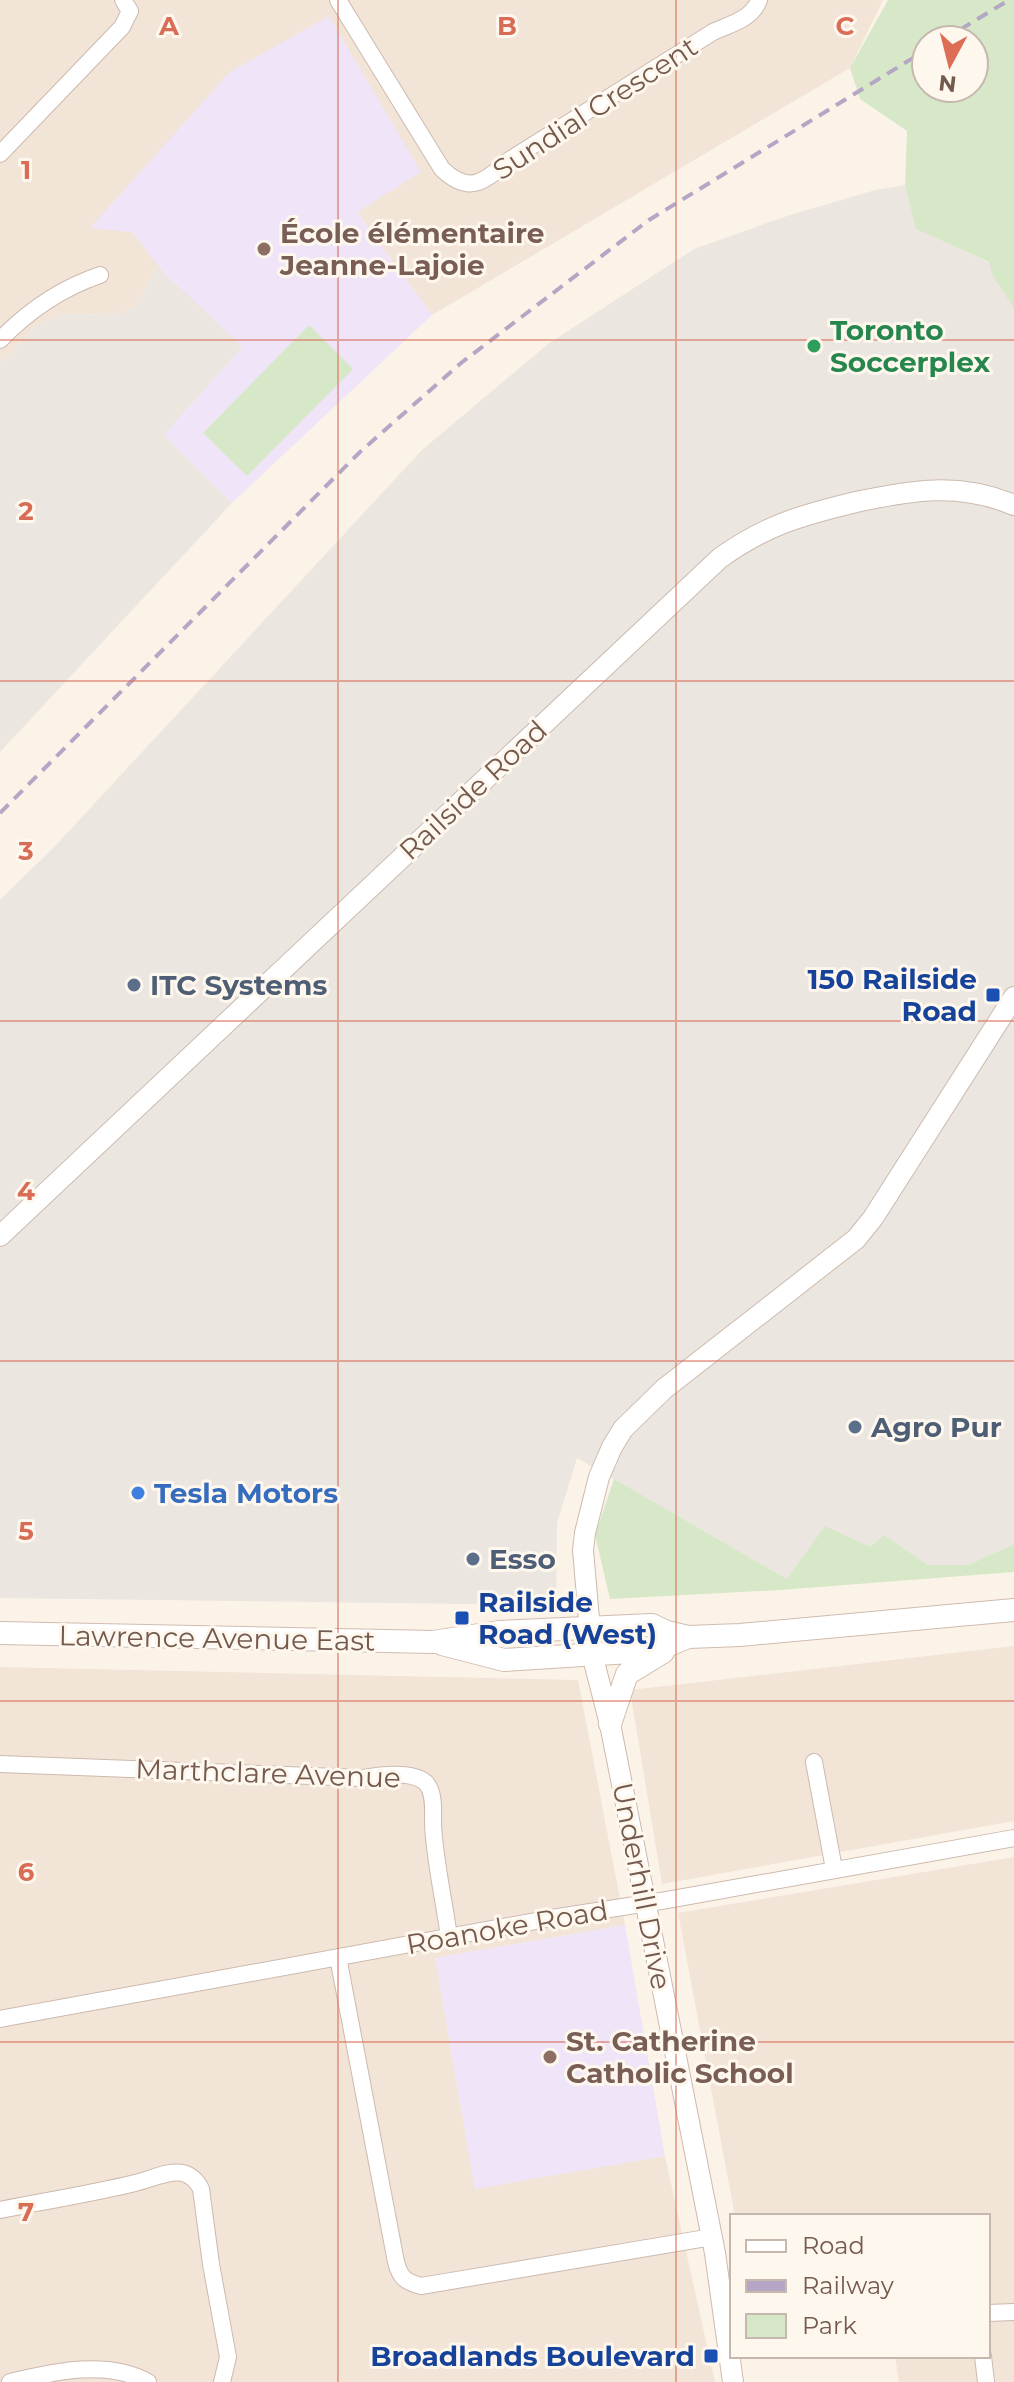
<svg xmlns="http://www.w3.org/2000/svg" width="1014" height="2382" font-family="Montserrat,sans-serif">
	<style>
		.residential { fill: #f2e4d7 }
		.industrial { fill: #ece6e1 }
		.education { fill: #f0e4f8 }
		.green { fill: #d6e8c7; fill-rule: evenodd }
		.lines { fill: none; stroke-linecap: round; stroke-linejoin: round }
		.minor-casing { stroke: #cdbaae; stroke-width: 18 }
		.tertiary-casing { stroke: #cdbaae; stroke-width: 22 }
		.secondary-casing { stroke: #d1bcaf; stroke-width: 24 }
		.minor { stroke: #fff; stroke-width: 16 }
		.tertiary { stroke: #fff; stroke-width: 20 }
		.secondary { stroke: #fff; stroke-width: 22 }
		.rail { stroke: #b5a6c5; stroke-width: 4; stroke-dasharray: 12 8; stroke-linecap: butt }
		.grid { fill: none; stroke: #d86c55; stroke-width: 2; stroke-opacity: 0.55 }
		.education-dot { fill: #8d6e63; stroke: #fef7ee; stroke-width: 3 }
		.leisure-dot { fill: #2e9e5b; stroke: #fef7ee; stroke-width: 3 }
		.service-dot { fill: #5c6f8a; stroke: #fef7ee; stroke-width: 3 }
		.transit-dot { fill: #1a4fb4; stroke: #fef7ee; stroke-width: 3 }
		.shop-dot { fill: #3f7fe0; stroke: #fef7ee; stroke-width: 3 }
		.labels { text-anchor: middle; dominant-baseline: central; stroke-width: 6; stroke-linejoin: round; paint-order: stroke }
		.street-label { font-size: 28px; fill: #74594d; stroke: #fef7ee }
		.education-label { font-size: 28px; font-weight: bold; fill: #785e54; stroke: #fef7ee; text-anchor: start }
		.leisure-label { font-size: 28px; font-weight: bold; fill: #27864d; stroke: #fef7ee; text-anchor: start }
		.transit-label { font-size: 28px; font-weight: bold; fill: #164399; stroke: #fef7ee; text-anchor: end }
		.service-label { font-size: 28px; font-weight: bold; fill: #4e5e75; stroke: #fef7ee; text-anchor: start }
		.shop-label { font-size: 28px; font-weight: bold; fill: #366cbe; stroke: #fef7ee; text-anchor: start }
		.grid-label { font-size: 26px; text-anchor: middle; font-weight: bold; fill: #d86c55; stroke: #fef7ee; stroke-width: 6; stroke-linejoin: round; paint-order: stroke }
	</style>
	<rect width="100%" height="100%" fill="#fbf3e8"/>
	<path class="residential" d="M0 0H883L850 68 432 315 357 212 90 227 132 232 158 265 134 307 113 315 67 314 39 323 0 364Z
		M1014 1646V1821L662 1884 630 1690Z
		M0 1667 578 1680 625 1925 435 1958 475 2188 665 2156 715 2382H0Z
		M1014 1857V2382H899L895 2356H988V2216H735L678 1913Z"/>
	<path class="industrial" d="M905 185 917 229 1014 274V1544L968 1565H928L884 1536 871 1547 787 1579 577 1458 557 1523 556 1603 468 1604 0 1598V900L56 845 422 450 548 344 694 249 787 216 875 190Z
		M158 265 243 347 164 435 232 503 0 752V364L39 323 67 314 113 315 134 307Z"/>
	<path class="education" d="M329 16 421 172 357 212 432 315 232 503 164 435 243 347 164 273 132 232 90 228 230 72Z
		M625 1925 665 2156 475 2189 435 1958Z"/>
	<path class="green" d="M888 0H1014V308L993 276 989 262 916 229 905 185 907 131 860 99 850 68ZM974 40V88H926V40Z
		M309 325 353 369 247 476 203 433Z
		M614 1479 787 1579 825 1526 870 1547 884 1535 928 1565H968L1014 1544V1572L780 1590 610 1599 595 1535Z"/>
	<g class="lines">
		<g class="minor-casing">
			<path id="minor" d="M338 0 442 169C469 195 484 182 508 161L713 32C731 24 752 19 759 0
				M0 154 122 27 130 11 123 0
				M0 340C28 311 62 288 100 275
				M814 1762 834 1869
				M0 1764 363 1778C380 1775 411 1771 425 1782 435 1791 433 1812 433 1825 435 1862 444 1900 449 1937
				M338 1957 396 2262C400 2278 406 2282 421 2286L712 2237
				M0 2019 552 1918 667 1900 1014 1838
				M0 2210C45 2201 90 2194 135 2183 149 2180 168 2170 183 2173 191 2175 198 2182 201 2189L211 2264 228 2357 222 2382
				M988 2313 1014 2312
				M983 2356 986 2382
				M10 2382C53 2372 107 2359 148 2382"/>
		</g>
		<g class="tertiary-casing">
			<path id="tertiary" d="M0 1236 720 558C766 525 802 515 856 502 912 490 959 482 1014 505
				M733 2382 715 2253 610 1724 592 1654 583 1550 585 1533 599 1477 612 1447 623 1429 664 1389 856 1239 873 1218 1014 997"/>
		</g>
		<g class="secondary-casing">
			<path id="secondary" d="M0 1633 433 1642 499 1632 652 1625 667 1632 688 1637 740 1635 1014 1610
				M442 1644 504 1660 646 1651 659 1649 688 1637
				M610 1724 627 1674 663 1652"/>
		</g>
		<use href="#minor" class="minor"/>
		<use href="#tertiary" class="tertiary"/>
		<use href="#secondary" class="secondary"/>
		<path class="rail" d="M943 40 1009 0
			M0 813 360 452 461 363 649 220 926 50"/>
	</g>
	<path class="grid" d="M338 0V2382M676 0V2382M0 340H1014M0 681H1014M0 1021H1014M0 1361H1014M0 1701H1014M0 2042H1014"/>
	<g class="education-dot">
		<circle cx="264" cy="249" r="8"/>
		<circle cx="550" cy="2057" r="8"/>
	</g>
	<circle class="leisure-dot" cx="814" cy="346" r="8"/>
	<g class="service-dot">
		<circle cx="134" cy="985" r="8"/>
		<circle cx="855" cy="1427" r="8"/>
		<circle cx="473" cy="1559" r="8"/>
	</g>
	<g class="transit-dot">
		<rect x="985" y="987" width="16" height="16" rx="4"/>
		<rect x="454" y="1610" width="16" height="16" rx="4"/>
		<rect x="703" y="2348" width="16" height="16" rx="4"/>
	</g>
	<circle class="shop-dot" cx="138" cy="1493" r="8"/>
	<g class="labels">
		<g class="street-label">
			<text transform="translate(595 108) rotate(-33)">Sundial Crescent</text>
			<text transform="translate(473 790) rotate(-43)">Railside Road</text>
			<text transform="translate(217 1638) rotate(1)">Lawrence Avenue East</text>
			<text transform="translate(268 1773) rotate(2)">Marthclare Avenue</text>
			<text transform="translate(642 1886) rotate(79)">Underhill Drive</text>
			<text transform="translate(507 1927) rotate(-10)">Roanoke Road</text>
		</g>
		<g class="education-label">
			<text x="280" y="233">École élémentaire<tspan x="280" dy="32">Jeanne-Lajoie</tspan></text>
			<text x="566" y="2041">St. Catherine<tspan x="566" dy="32">Catholic School</tspan></text>
		</g>
		<g class="leisure-label">
			<text x="830" y="330">Toronto<tspan x="830" dy="32">Soccerplex</tspan></text>
		</g>
		<g class="transit-label">
			<text x="977" y="979">150 Railside<tspan x="977" dy="32">Road</tspan></text>
			<text x="478" y="1602" text-anchor="start">Railside<tspan x="478" dy="32">Road (West)</tspan></text>
			<text x="695" y="2356">Broadlands Boulevard</text>
		</g>
		<g class="service-label">
			<text x="150" y="985">ITC Systems</text>
			<text x="871" y="1427">Agro Pur</text>
			<text x="489" y="1559">Esso</text>
		</g>
		<g class="shop-label">
			<text x="154" y="1493">Tesla Motors</text>
		</g>
	</g>
	<g class="grid-label">
		<text x="169" y="35">A</text>
		<text x="507" y="35">B</text>
		<text x="845" y="35">C</text>
		<text x="26" y="179">1</text>
		<text x="26" y="520">2</text>
		<text x="26" y="860">3</text>
		<text x="26" y="1200">4</text>
		<text x="26" y="1540">5</text>
		<text x="26" y="1881">6</text>
		<text x="26" y="2221">7</text>
	</g>
	<rect x="730" y="2214" width="260" height="144" fill="#fef7ee" stroke="#c7b8ae" stroke-width="2"/>
	<rect x="746" y="2240" width="40" height="12" fill="#ffffff" stroke="#c7b8ae" stroke-width="2"/>
	<text x="802" y="2254" font-size="24" fill="#74594d">Road</text>
	<rect x="746" y="2280" width="40" height="12" fill="#b5a6c5" stroke="#c7b8ae" stroke-width="2"/>
	<text x="802" y="2294" font-size="24" fill="#74594d">Railway</text>
	<rect x="746" y="2314" width="40" height="24" fill="#d6e8c7" stroke="#c7b8ae" stroke-width="2"/>
	<text x="802" y="2334" font-size="24" fill="#74594d">Park</text>
	<g transform="translate(950 64) rotate(187)"><circle r="38" fill="#fef7ee" stroke="#c7b8ae" stroke-width="2"/>
	<path d="M0-6L14 30L0 20L-14 30Z" fill="#dd6d55"/>
	<text y="-12" font-size="22" font-weight="bold" text-anchor="middle" fill="#74594d">N</text>
	</g>
</svg>
